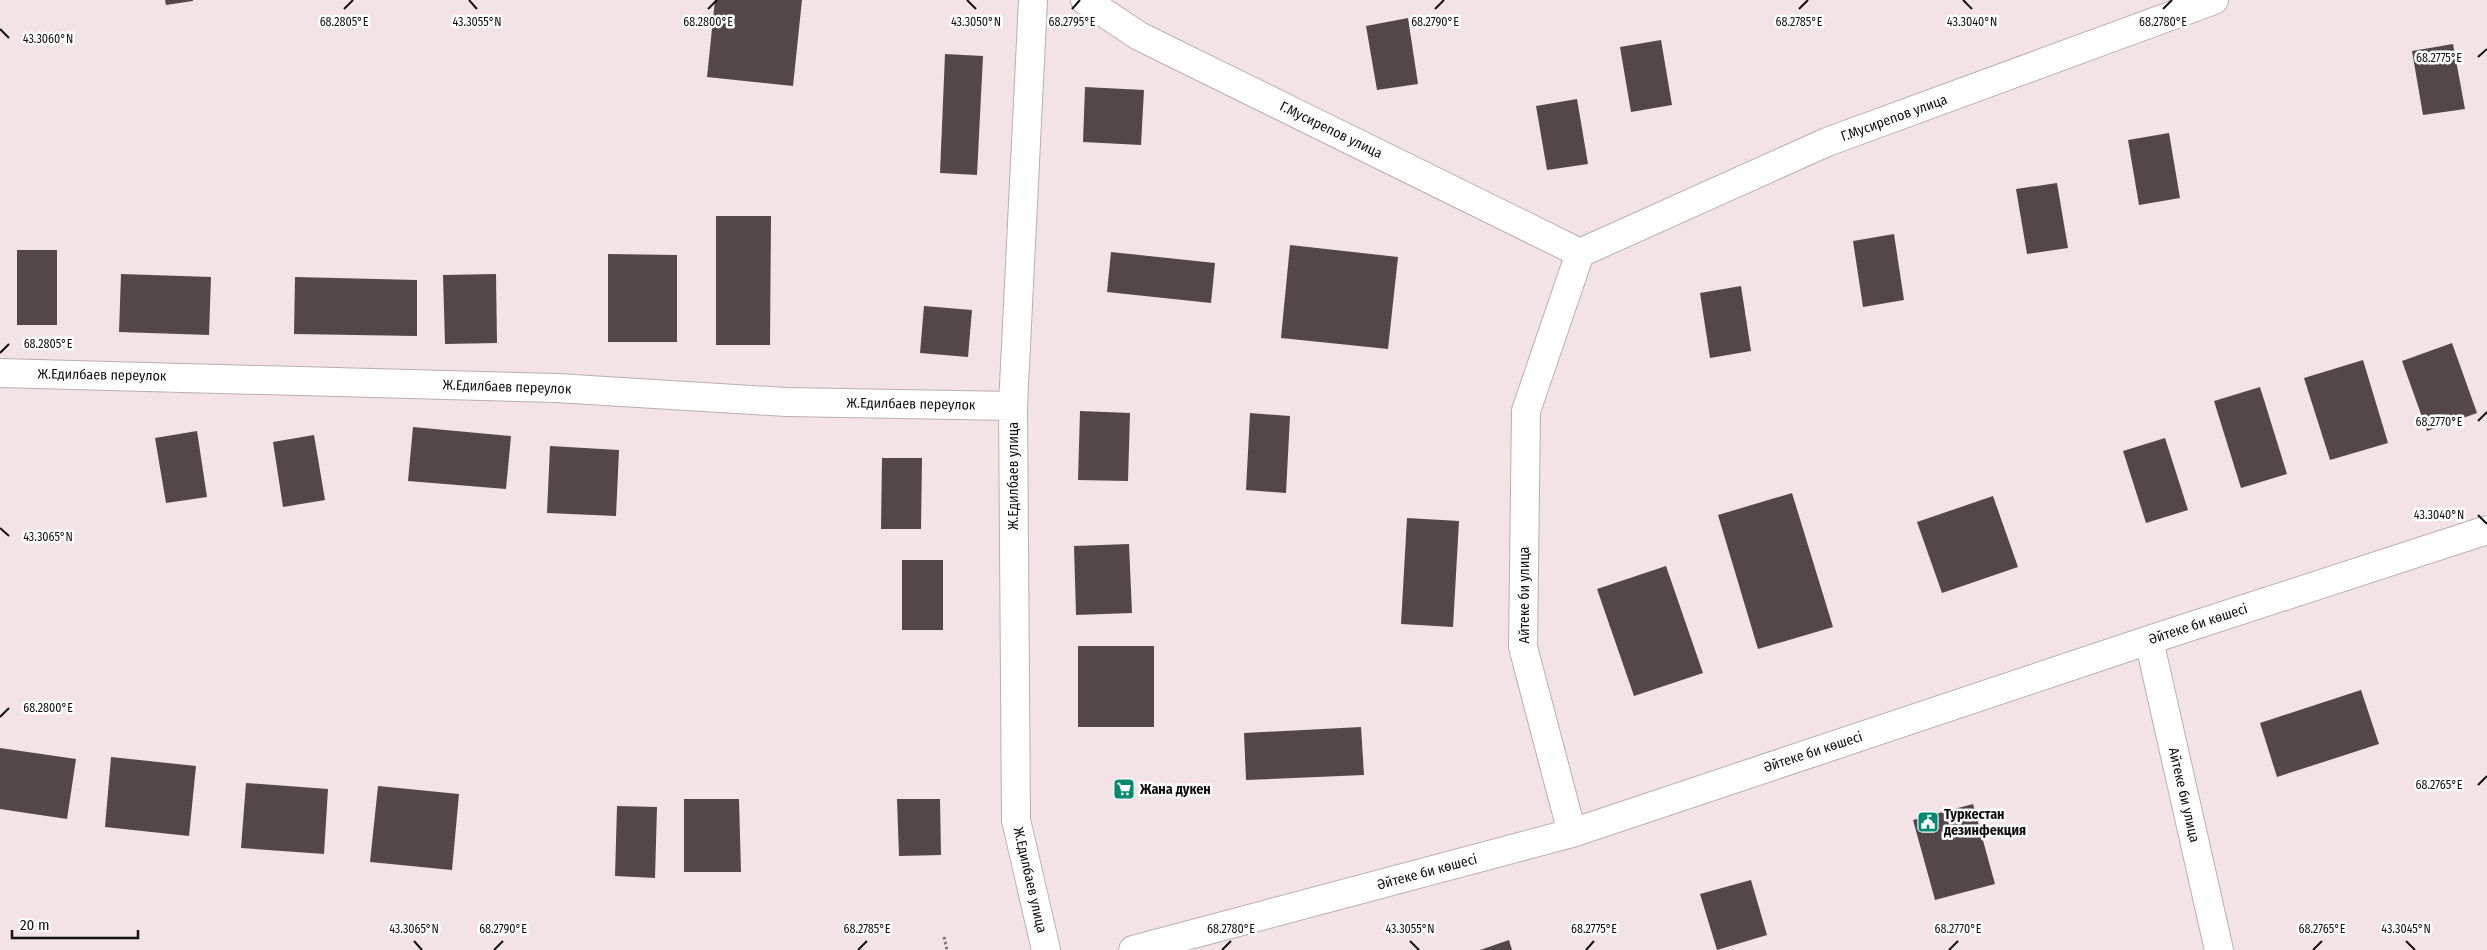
<svg xmlns="http://www.w3.org/2000/svg" width="2487" height="950" font-family="'Fira Sans Condensed',sans-serif">
	<style>
		.building { fill: #54474a }
		.lines { fill: none; stroke-linecap: round; stroke-linejoin: round }
		.minor-casing { stroke: #bcadb0; stroke-width: 30 }
		.path { stroke: #7e7476; stroke-width: 3; stroke-dasharray: 2.5 2.5; stroke-linecap: butt }
		.minor { stroke: #fff; stroke-width: 28 }
		.ticks { fill: none; stroke: #120d0e; stroke-width: 2 }
		.labels { text-anchor: middle; dominant-baseline: central; stroke-width: 5; stroke-linejoin: round; paint-order: stroke }
		.street-label { font-size: 14px; fill: #120d0e; stroke: #fff }
		.poi-label { font-size: 14px; font-weight: bold; fill: #120d0e; stroke: #fff; text-anchor: start }
		.ticks-label { font-size: 12px; text-anchor: middle; fill: #120d0e; stroke: #fff; stroke-width: 5; stroke-linejoin: round; paint-order: stroke }
	</style>
	<rect width="100%" height="100%" fill="#f3e3e7"/>
	<path class="building" d="M165 0H193V1L166 5Z
		M715 0H802L793 86 707 77Z
		M1408 18 1418 84 1377 90 1366 26Z
		M1661 40 1672 105 1631 112 1620 47Z
		M2453 44 2465 109 2423 115 2412 51Z
		M945 54 983 56 977 175 940 173Z
		M1085 87 1144 90 1141 145 1083 142Z
		M1577 99 1588 164 1547 170 1536 106Z
		M2169 133 2180 198 2139 205 2128 140Z
		M2057 183 2068 248 2027 254 2016 189Z
		M716 216H771L770 345H716Z
		M1894 234 1904 300 1863 307 1853 241Z
		M1290 245 1398 257 1388 349 1281 338Z
		M17 250H57V325H17Z
		M1111 252 1215 263 1211 303 1107 292Z
		M608 254 677 255V342H608Z
		M121 274 211 277 209 335 119 332Z
		M496 274 497 343 445 344 443 275Z
		M295 277 417 280V336L294 334Z
		M1741 286 1751 351 1710 358 1700 293Z
		M924 306 972 310 968 357 920 353Z
		M2452 343 2477 413 2427 431 2402 361Z
		M2363 360 2388 443 2330 460 2304 378Z
		M2260 387 2287 474 2241 488 2214 401Z
		M1080 411 1130 413 1128 481 1078 480Z
		M1250 413 1290 416 1286 493 1246 490Z
		M413 427 511 436 506 489 408 481Z
		M197 431 207 497 166 503 155 438Z
		M314 435 325 500 283 507 273 442Z
		M2165 438 2188 510 2146 523 2123 451Z
		M550 446 619 450 616 516 547 513Z
		M882 458H922L921 529H881Z
		M1792 493 1833 627 1758 649 1718 515Z
		M1993 496 2018 567 1942 593 1917 522Z
		M1407 518 1459 521 1453 627 1401 624Z
		M1129 544 1132 613 1076 615 1074 546Z
		M902 560H943V630H902Z
		M1666 566 1703 673 1634 696 1597 589Z
		M1078 646H1154V727H1078Z
		M2361 690 2379 744 2277 777 2260 723Z
		M1361 727 1364 775 1246 780 1244 733Z
		M0 748 76 759 67 819 0 809Z
		M111 757 196 766 189 836 105 827Z
		M246 783 328 789 324 854 241 848Z
		M378 786 459 794 452 870 370 862Z
		M684 799H739L741 872H684Z
		M897 799H940L941 855 899 856Z
		M1973 804 1995 884 1935 900 1913 820Z
		M617 806 657 807 655 878 615 876Z
		M1751 880 1767 935 1717 950 1700 894Z
		M1509 940 1512 950H1480Z"/>
	<g class="lines">
		<g class="minor-casing">
			<path id="minor" d="M1033 0 1013 406 1016 820 1046 950
				M1085 0 1139 36 1580 253 1827 142 2214 0
				M0 373 557 388 786 402 1013 406
				M2149 640 2219 950
				M1572 833 1523 647 1526 411 1580 253
				M1133 950 1572 833 2149 640 2487 530"/>
		</g>
		<path class="path" d="M944 937 947 950"/>
		<use href="#minor" class="minor"/>
	</g>
	<path class="ticks" d="M469 0 477 9M967 0 976 9M1963 0 1972 9M344 9 353 0M708 9 717 0M1072 9 1080 0M1435 9 1444 0M1799 9 1808 0M2163 9 2172 0M0 29 9 38M2478 57 2487 49M0 353 9 344M2478 421 2487 412M2478 515 2487 524M0 528 9 536M0 717 9 708M2478 785 2487 776M414 941 422 950M1410 941 1419 950M2406 941 2415 950M494 950 503 941M858 950 867 941M1222 950 1231 941M1586 950 1594 941M1949 950 1958 941M2313 950 2322 941"/>
	<defs>
		<g id="supermarket-square" transform="scale(1.125)"><rect x="-9" y="-9" width="18" height="18" rx="4" fill="#018a70" stroke="#fff"/><path d="M-6-5.5h2.5l.6 2H6L4.5 2H-2.5L-4.4-4H-6ZM-1.5 3.2a1.3 1.3 0 1 0 .1 0ZM3 3.2a1.3 1.3 0 1 0 .1 0Z" fill="#fff"/></g>
		<g id="civic-square" transform="scale(1.125)"><rect x="-9" y="-9" width="18" height="18" rx="4" fill="#018a70" stroke="#fff"/><path d="M-.6-6.5H3V-4.5H.6V-3L4-1V1h2V6H-6V1h2V-1L-.6-3ZM-1.2 2.5V6h2.4V2.5Z" fill="#fff"/></g>
	</defs>
	<g fill-rule="evenodd">
		<use href="#supermarket-square" x="1124" y="789"/>
		<use href="#civic-square" x="1928" y="822"/>
	</g>
	<g class="labels">
		<g class="street-label">
			<text transform="translate(1894 118) rotate(-20)">Г.Мусирепов улица</text>
			<text transform="translate(1331 130) rotate(26)">Г.Мусирепов улица</text>
			<text transform="translate(102 375) rotate(1)">Ж.Едилбаев переулок</text>
			<text transform="translate(507 387) rotate(2)">Ж.Едилбаев переулок</text>
			<text transform="translate(911 404) rotate(1)">Ж.Едилбаев переулок</text>
			<text transform="translate(1013 476) rotate(-90)">Ж.Едилбаев улица</text>
			<text transform="translate(1524 595) rotate(-90)">Айтеке би улица</text>
			<text transform="translate(2198 624) rotate(-18)">Әйтеке би көшесі</text>
			<text transform="translate(1813 752) rotate(-18)">Әйтеке би көшесі</text>
			<text transform="translate(2184 795) rotate(77)">Айтеке би улица</text>
			<text transform="translate(1427 872) rotate(-15)">Әйтеке би көшесі</text>
			<text transform="translate(1030 880) rotate(77)">Ж.Едилбаев улица</text>
		</g>
		<g class="poi-label">
			<text x="1140" y="789">Жана дукен</text>
			<text x="1944" y="814">Туркестан<tspan x="1944" dy="16">дезинфекция</tspan></text>
		</g>
	</g>
	<g class="ticks-label">
		<text x="344" y="26">68.2805°E</text>
		<text x="477" y="26">43.3055°N</text>
		<text x="708" y="26">68.2800°E</text>
		<text x="976" y="26">43.3050°N</text>
		<text x="1072" y="26">68.2795°E</text>
		<text x="1799" y="26">68.2785°E</text>
		<text x="1972" y="26">43.3040°N</text>
		<text x="2163" y="26">68.2780°E</text>
		<text x="1435" y="26">68.2790°E</text>
		<text x="48" y="43">43.3060°N</text>
		<text x="2439" y="62">68.2775°E</text>
		<text x="48" y="348">68.2805°E</text>
		<text x="2439" y="426">68.2770°E</text>
		<text x="2439" y="519">43.3040°N</text>
		<text x="48" y="541">43.3065°N</text>
		<text x="48" y="712">68.2800°E</text>
		<text x="2439" y="789">68.2765°E</text>
		<text x="503" y="933">68.2790°E</text>
		<text x="1231" y="933">68.2780°E</text>
		<text x="1594" y="933">68.2775°E</text>
		<text x="2322" y="933">68.2765°E</text>
		<text x="414" y="933">43.3065°N</text>
		<text x="867" y="933">68.2785°E</text>
		<text x="1410" y="933">43.3055°N</text>
		<text x="1958" y="933">68.2770°E</text>
		<text x="2406" y="933">43.3045°N</text>
	</g>
	<path d="M12 930v8h126v-8" fill="none" stroke="#120d0e" stroke-width="2.5"/>
	<text x="20" y="930" font-size="15" fill="#120d0e" stroke="#ffffff" stroke-width="4" paint-order="stroke">20 m</text>
</svg>
